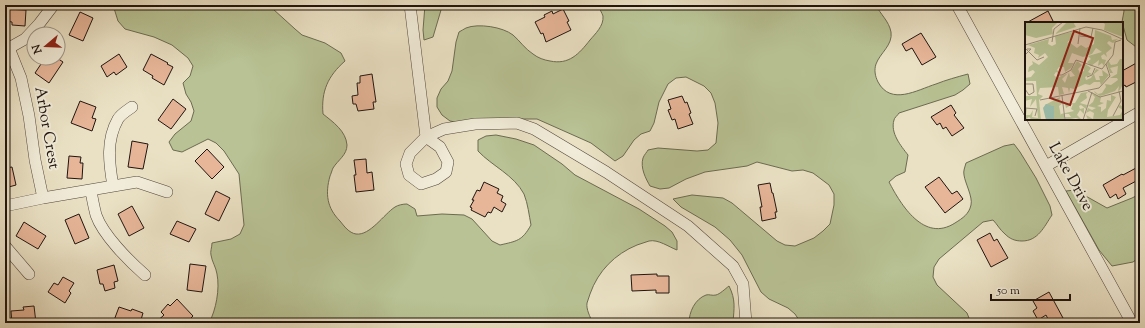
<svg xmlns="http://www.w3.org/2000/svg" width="1145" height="328" font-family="'Sorts Mill Goudy',serif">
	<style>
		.green { fill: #b8c294; stroke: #6c6b52 }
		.building { fill: #e7b699; stroke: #1f1410 }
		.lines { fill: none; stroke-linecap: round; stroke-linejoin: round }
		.street-casing { stroke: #52473d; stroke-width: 12 }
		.street { stroke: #f1ecd9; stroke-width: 11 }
		.labels { text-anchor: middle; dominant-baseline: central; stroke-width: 4; stroke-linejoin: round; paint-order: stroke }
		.street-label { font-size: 16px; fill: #1f1410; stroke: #f1ecd9 }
		.inset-road { fill: none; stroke: #998f7c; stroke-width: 1 }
		.view { fill: #8f2418; fill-opacity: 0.15; stroke: #8f2418; stroke-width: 2 }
		.inset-edge { fill: none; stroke: #1f1410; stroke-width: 2 }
	</style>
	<rect width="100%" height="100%" fill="#eae1c4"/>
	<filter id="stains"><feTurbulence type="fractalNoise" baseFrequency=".005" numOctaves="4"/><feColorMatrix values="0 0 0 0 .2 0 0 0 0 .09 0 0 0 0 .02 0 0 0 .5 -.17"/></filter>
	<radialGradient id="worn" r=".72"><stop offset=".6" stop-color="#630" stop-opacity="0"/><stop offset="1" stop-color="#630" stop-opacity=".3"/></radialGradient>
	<path class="green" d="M113 5H271L273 9 295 29 302 35 325 43 341 53 345 61C328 76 321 91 323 114 333 122 346 131 347 145 347 155 338 160 333 168 332 170 331 174 330 176 325 194 327 208 340 221 344 226 349 233 356 234 370 236 384 214 395 207 398 205 403 204 407 204L415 209 417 216 442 214 464 215 472 219 492 241 500 245C517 241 522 241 531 225 529 215 528 204 524 194 514 175 492 166 478 151V140L486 136 496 135 516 139 534 145 562 164 575 175 639 209 665 226 672 232 677 241V250C669 247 658 239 649 241 645 242 641 244 637 245 615 254 598 271 590 294 589 297 588 300 587 303 586 309 590 317 593 323H209C216 310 220 289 217 274 216 267 212 262 211 255 210 252 212 247 212 243L231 239 240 234 244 225 239 174 224 151 216 143 208 139 182 152 173 150 169 142 175 134 191 121 194 111 191 102 186 94 183 83 190 76 193 66 188 58 172 45 154 37 125 29 118 21Z
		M425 5H443L441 10 433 37 424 40 423 30Z
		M598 5H876C880 14 889 21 891 32 893 45 880 53 876 64 874 70 875 76 878 82 891 106 917 90 936 84 946 80 957 77 968 74L970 84 963 90 955 95 899 113C898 115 894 118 894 120 890 133 901 146 908 155L905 172 896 176 889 182C901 205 924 243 955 223 963 218 969 214 971 205 973 197 965 183 964 175 963 171 965 167 966 163L1004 146 1014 144 1020 152 1036 178 1050 206 1052 215C1044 227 1038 241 1022 241 1015 241 1010 239 1005 234 1000 230 997 224 993 220L983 222 939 259 934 267 933 277 937 285 967 313 971 323H801L795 314 788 308 769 299 761 292 742 255 730 240 715 227 681 207 673 199 692 195 723 198 732 203 777 241 785 245 795 246 814 238 823 231 830 224 834 205V194L829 185 813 173 803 170 792 171 757 162 747 166 705 172 686 179 669 188 660 189 650 186C646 179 640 168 643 158 644 155 647 152 648 150L658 148 697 151 708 150 716 143 718 123 715 103 711 93 704 86 686 77 676 78 668 84 659 102 654 123 650 131 641 134 634 140 623 156 615 161 591 143 537 119H479L460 123 450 121 442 115 437 107V98L441 89 448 81 452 71 456 42 459 32C461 31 464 29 466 28 478 23 503 27 513 35 520 41 525 49 533 54 538 58 544 60 550 61 569 65 579 54 590 40 595 34 604 26 603 16 602 13 599 8 598 5Z
		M1123 5H1140V50L1127 40 1122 22 1124 11Z
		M1075 190 1107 208 1132 198 1140 194V257L1133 262 1112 266 1099 250 1066 191Z
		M729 286C736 300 734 308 733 323H689C689 312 695 299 706 295 709 294 712 296 716 295 720 294 725 289 729 286Z"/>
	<path class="building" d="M5 9 26 10 25 26 12 25V22L5 21Z
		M563 9 569 21 567 22 571 30 546 42 543 33 541 34 535 22 545 17 544 15 552 11 553 14Z
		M1048 11 1054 23H1026Z
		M80 12 93 18 83 41 69 35Z
		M921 33 936 57 922 65 912 48 906 51 902 44Z
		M119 54 127 67 116 75 114 72 107 77 101 66Z
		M151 54 168 63 167 64 173 67 164 85 152 78 153 76 143 70Z
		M45 58H57L63 62 49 83 35 73Z
		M1140 61V80L1126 87 1125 85 1122 87V71Z
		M372 74 376 102H373L374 109 358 111 356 104H353L352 96 358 95 357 83H360V76Z
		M682 96 685 103 687 102 691 113 689 114 693 124 678 129 675 119 672 120 668 110 671 109 668 100Z
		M173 99 186 109 171 129 158 120Z
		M80 101 96 107 92 118 96 119 92 131 71 123Z
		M951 105 956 113 954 115 964 128 952 136 946 127 943 129 940 123 937 125 931 117Z
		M132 141 148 144 143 169 128 167Z
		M207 149 224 167 212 179 195 161Z
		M69 156 81 157 80 163H83L82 179 67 178Z
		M366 159 367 173 372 172 374 190 356 192 354 175H356L354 160Z
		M12 167 16 185 5 188V168Z
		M1136 168 1140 175V179L1123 188 1126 194 1118 199 1116 194 1110 198 1103 185 1122 174 1123 175Z
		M939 177 952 194 957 191 963 199 945 213 925 187Z
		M484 182 499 189 497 193 503 196 501 201 506 204 502 212 494 207 491 213 488 212 485 217 471 210 472 208 470 207 474 200H472L477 190 480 191Z
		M770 183 772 193H773L777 212H775L776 218 762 221 760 207H762L758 185Z
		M216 191 230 198 219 221 205 214Z
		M132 206 144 228 129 236 118 214Z
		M79 214 89 238 75 244 65 220Z
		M177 221 196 229 189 242 170 234Z
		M24 222 46 236 38 249 16 236Z
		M990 233 994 241 997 239 1008 258 991 267 977 240Z
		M190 264 206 266 202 292 187 290Z
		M114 265 118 281 114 282 115 288 105 291 103 284H100L97 270Z
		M657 274V276H669V293H656V290L632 291 631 275Z
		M63 277 74 283 69 291 71 293 65 303 48 292 54 283 58 285Z
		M1049 292 1063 318 1053 323H1050L1046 315 1038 320 1033 311 1037 308 1033 301Z
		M177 299 193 316 186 323H155L164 315 161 312 168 304 170 306Z
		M34 306 36 323H12L11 311 24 310 23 307Z
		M119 307 131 311 132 309 143 313 140 323H113Z"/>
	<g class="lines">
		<g class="street-casing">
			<path id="street" d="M410 5 426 137 444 129 475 124 517 123 534 129 606 172 688 226 733 266 743 284 746 323
				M957 5 1132 323
				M5 43 9 48 21 78 29 116 35 160 43 198
				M9 48 25 39 39 24 52 7
				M426 137 440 147 448 162 446 172 436 179 421 184 409 175 406 164 410 153Z
				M1046 166 1140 112
				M113 186C109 163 106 140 118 119 121 114 128 110 132 107
				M91 190C92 198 94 207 96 215 103 235 129 261 145 275
				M5 206 43 198 137 182 167 192
				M5 246 29 274"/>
		</g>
		<use href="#street" class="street"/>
	</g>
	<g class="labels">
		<g class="street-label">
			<text transform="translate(46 128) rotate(80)">Arbor Crest</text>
			<text transform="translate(1070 177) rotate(61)">Lake Drive</text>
		</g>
	</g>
	<g transform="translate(1025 22)">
		<rect width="98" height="98" fill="#eae1c4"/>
		<path d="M0 0H33L27 6 28 12 11 16 0 13ZM42 0H48L51 5 30 12ZM77 0H98V15L79 8 80 2ZM70 8 86 14 87 18 93 17 88 21 84 19 82 21 87 26 81 31 82 35 79 32 76 34 77 37 81 38 79 44 77 41 73 44 74 38 66 44 62 40 66 37 63 34 77 30 71 26 67 32 58 35 47 31 43 41H49L46 46 40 50 39 45H34L32 48 36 52 31 50 29 53 32 56 43 51 37 57 40 61 44 50 45 55 50 54 46 49 52 39 57 43 53 47 55 51 59 49V41L66 46 63 50 67 52 60 55 61 58 66 56 71 47 74 48 69 52 71 58H75L74 54H78L77 48 84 53 76 63 75 60H69L65 63 60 62 49 67 45 66 44 71 43 66 37 65 39 72 34 73 33 65 15 66 13 72 18 74 14 78 16 98H7L4 95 0 98V87L2 86 1 93H5L8 88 7 95 13 96 11 77 5 85 7 77 0 79V74H12L11 59H0V56L6 55 10 50 8 48 3 50 4 45 8 42 7 39 14 43 23 35 20 31 13 36 14 33 9 31 10 26 3 23 24 17 23 22 27 24 31 22 30 14 47 10V15L42 21 44 20 52 26 56 23 61 26 69 22ZM95 37H98V62L95 68 93 69 94 64 90 69 79 73 75 74 70 71 69 69 73 72 77 71 81 65 80 62 86 63 93 58 92 56H85L92 52 93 44 85 46 88 51H85L82 42 83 38 86 43 92 42ZM63 70 61 72 62 76 55 81 62 83 61 87 56 83 54 84 55 87 59 86V92L55 88 52 93 57 98 51 96 40 98V95H46L44 92H40L39 97V98H28L29 84 20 83 35 75 34 80 38 81 34 84 36 94V92L49 89 46 87 48 82 41 86 40 82 50 81 56 71ZM67 72 76 75 75 80 79 81 72 84 76 85V90L81 86 82 78 86 79V73L91 75 83 88 82 95 95 93 98 88 93 85 95 83 98 85V98H63L61 93 68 97 69 91 65 89 61 91 63 86 67 88 71 86 63 84 68 80 70 75Z" fill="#b8c294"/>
		<path d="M21 82 29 84V98H21L18 86Z" fill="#9abead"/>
		<path class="inset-road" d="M55 14 66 15 68 6M27 20 29 7 38 0M53 22 55 6M0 23 61 5 77 8 97 17M0 26 12 38 19 35M0 33 6 27H2M33 53H37L46 48 51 38 77 47 88 33 90 20 96 18M62 55 67 53 70 46M0 62H8L9 70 4 73 0 67M63 69 75 75 98 69M37 74 40 98M15 78 74 66 85 54 81 42M0 86 12 87 10 94M88 94 96 79 94 69M58 98 67 70"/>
		<path class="view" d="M49 9 68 16 45 83 25 76Z"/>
		<rect width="98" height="98" class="inset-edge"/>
	</g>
	<rect width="1145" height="328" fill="none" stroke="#eae1c4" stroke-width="20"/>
	<rect x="6" y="6" width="1133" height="316" fill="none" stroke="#1f1410" stroke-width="2"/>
	<rect x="10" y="10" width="1125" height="308" fill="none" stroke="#1f1410"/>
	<g transform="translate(46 46) rotate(251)"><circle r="19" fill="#f1ecd9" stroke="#9d9689"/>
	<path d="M0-3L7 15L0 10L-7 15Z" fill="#8f2418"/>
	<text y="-6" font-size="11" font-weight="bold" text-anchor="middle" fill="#1f1410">N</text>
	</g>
	<path d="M991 294v6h79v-6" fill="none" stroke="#1f1410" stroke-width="2"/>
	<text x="997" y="294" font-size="12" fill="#1f1410" stroke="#f1ecd9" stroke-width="3" paint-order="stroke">50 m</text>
	<rect width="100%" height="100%" filter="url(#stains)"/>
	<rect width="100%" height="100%" fill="url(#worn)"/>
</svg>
